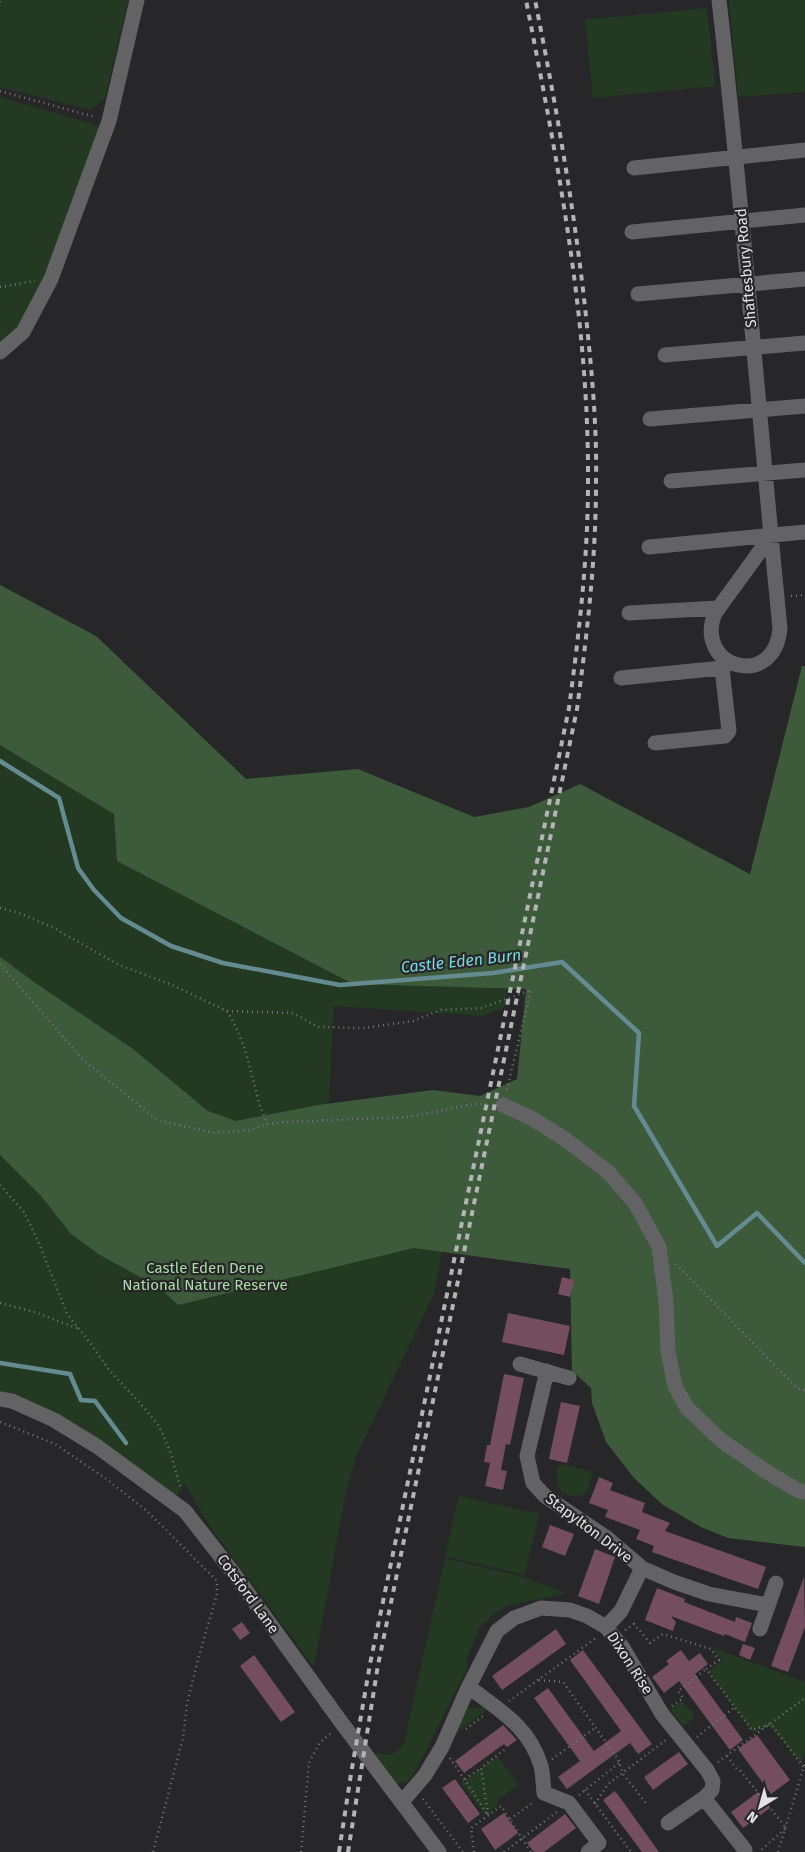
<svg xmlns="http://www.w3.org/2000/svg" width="805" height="1852" font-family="'Fira Sans',sans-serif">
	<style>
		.green { fill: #233922 }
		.forest { fill: #3d5a3b }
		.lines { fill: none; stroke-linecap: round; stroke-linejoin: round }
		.stream { stroke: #648b90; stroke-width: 4.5 }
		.building { fill: #744d5f }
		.path { stroke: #777779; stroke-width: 2.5; stroke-dasharray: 1 4; stroke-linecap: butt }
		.minor { stroke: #636366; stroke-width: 15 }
		.rail { stroke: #b4b4b6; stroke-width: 4; stroke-dasharray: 6 6; stroke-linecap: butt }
		.labels { text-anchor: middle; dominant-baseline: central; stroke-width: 4.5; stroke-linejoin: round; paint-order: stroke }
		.street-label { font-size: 15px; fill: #e2e2e4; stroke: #27272a }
		.park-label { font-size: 15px; fill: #abdca7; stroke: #27272a }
		.water-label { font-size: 16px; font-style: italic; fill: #7bd7e2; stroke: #27272a }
	</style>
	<rect width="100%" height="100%" fill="#27272a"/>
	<path class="green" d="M0 0H128L105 98 91 110 0 87Z
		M729 0H805V92L738 97Z
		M707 8 715 86 593 98 585 20Z
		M0 97 106 128 51 279 0 352Z
		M0 585 96 636 246 779 358 769 474 817 541 830 504 1008 484 1016 334 1006 328 1117 452 1253 442 1252 434 1294 358 1452 346 1490 314 1667 208 1524 185 1483 173 1502 132 1471 0 1399Z
		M560 1464 593 1472 586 1493C577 1498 571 1496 562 1493 557 1483 554 1473 560 1464Z
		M459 1496 539 1514 525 1575 445 1556Z
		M445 1558 522 1577 567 1593 507 1606 493 1614 479 1628 467 1658V1669L413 1776 406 1782 396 1784 372 1753C388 1755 394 1758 404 1743Z
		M713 1648 805 1682V1749L802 1764 770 1726 752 1732 708 1671 722 1661Z
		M682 1700 695 1717 683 1726 670 1709Z
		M482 1707 487 1710 449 1738 467 1708Z
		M497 1756 519 1785 499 1798 497 1805 485 1815 461 1783Z"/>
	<path class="forest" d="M0 585 96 636 246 779 358 769 474 817 529 807 580 784 750 874 802 666H805V1547L728 1538 701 1527 663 1505 634 1478 606 1442 592 1403 591 1388 572 1371 570 1269 414 1248 178 1305 160 1288 100 1255 71 1234 41 1196 0 1155V957L37 984 133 1049 208 1111 236 1121 318 1105 433 1090 480 1096 517 1079 526 989 353 984 117 861 114 814 0 745Z"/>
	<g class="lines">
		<path class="stream" d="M0 761 59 798 78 868 94 890 121 918 171 946 223 963 340 985 493 973 562 962 639 1033 634 1106 717 1246 757 1213 805 1263
			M0 1363 70 1374 81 1400 95 1401 126 1443"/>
	</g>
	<path class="building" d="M562 1277 574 1280 570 1297 558 1294Z
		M508 1313 570 1326 564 1355 502 1342Z
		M504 1374 524 1378 510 1445 506 1444 501 1470 507 1471 503 1490 485 1486 490 1463 484 1462 487 1445H490Z
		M561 1402 580 1406 567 1463 549 1459Z
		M599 1477 613 1483 610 1490 645 1503 642 1512 670 1523 665 1531 766 1567 758 1589 652 1552 654 1546 636 1539 640 1530 605 1517 608 1510 589 1503Z
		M550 1525 574 1534 565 1556 542 1547Z
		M595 1549 615 1557 599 1604 578 1596Z
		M804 1577 805 1627 788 1672 771 1666Z
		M657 1588 685 1599 684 1602 735 1622 736 1617 752 1623 745 1642 725 1634 724 1636 671 1616 676 1622 673 1631 645 1620Z
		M242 1622 250 1633 240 1640 232 1629Z
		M556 1629 566 1644 502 1690 492 1676Z
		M743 1644 755 1648 750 1660 739 1655Z
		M583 1650 652 1744 638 1754 630 1743 567 1789 558 1777 580 1761 534 1698 548 1688 594 1751 621 1731 570 1660Z
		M681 1650 689 1661 700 1653 708 1664 695 1674 743 1740 730 1750 679 1681 664 1693 652 1677 669 1664 666 1661Z
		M254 1655 295 1712 281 1722 240 1666Z
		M503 1725 517 1740 507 1747 504 1744 464 1773 455 1761Z
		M757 1735 790 1780 771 1794 738 1749Z
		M679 1752 688 1764 653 1790 644 1777Z
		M455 1779 480 1814 468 1823 442 1788Z
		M615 1791 624 1803 659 1852H642L603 1800Z
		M758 1792 770 1808 743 1828 731 1812Z
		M504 1813 518 1833 495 1850 481 1829Z
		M565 1814 576 1828 544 1852H534L527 1843Z"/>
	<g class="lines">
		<path class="path" d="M0 2 1 0
			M0 91 95 117
			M0 287 35 281
			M791 596 805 595
			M0 908 19 913 54 928 119 965 170 984 227 1011 293 1013 318 1027 364 1028 413 1021 441 1010 481 1008 531 990 506 1093
			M0 964 83 1060 157 1120 214 1133 249 1130 267 1124 287 1122 409 1117 473 1104H489
			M227 1011C246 1042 249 1066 258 1099 260 1108 265 1116 267 1124
			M0 1185 24 1212 41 1248 67 1314 91 1344 109 1370 141 1404 159 1426 170 1451 181 1490
			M676 1264 797 1388 805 1390
			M0 1303 37 1313 77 1328
			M0 1422 55 1444 105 1478 147 1511 217 1581V1594L197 1663 187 1704 183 1738 153 1852
			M625 1630 634 1624 650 1643 663 1634 711 1649 719 1660 706 1669 752 1730 771 1724 804 1768
			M539 1680 563 1682 618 1759 623 1774 646 1803
			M509 1701 596 1638
			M672 1706 683 1698 678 1691 706 1669
			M466 1729 483 1716
			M697 1737 735 1707
			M727 1756 737 1769 740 1770 786 1828 759 1852
			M450 1758 488 1815
			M552 1759 595 1728
			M718 1762 805 1698
			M465 1779 481 1768
			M585 1790 631 1852
			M579 1795 619 1763
			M423 1799 463 1852
			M595 1804 608 1784 666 1740
			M488 1814 481 1768 504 1750
			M510 1819 534 1802
			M301 1852 309 1763 319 1744 332 1732
			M474 1852 471 1828 501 1806 531 1852
			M504 1852 557 1812
			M778 1852 805 1763"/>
		<path class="minor" d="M719 0C743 209 759 419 780 628 775 691 693 668 715 613L771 536
			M634 168 805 150
			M632 232 805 215
			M638 294 805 279
			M0 352 23 332 51 279 109 121 137 0
			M665 355 805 343
			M650 419 805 406
			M671 481 805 470
			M649 547 805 532
			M629 613 719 608
			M621 678 722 668 729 662
			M655 743 725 736 729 731 722 668
			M503 1105 531 1118 565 1139 608 1172 635 1203 659 1247 666 1301 668 1351 675 1386 687 1408 722 1441 767 1472 799 1491 805 1492
			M520 1364 569 1378
			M547 1371 527 1456 533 1483 545 1496 607 1538 642 1568 674 1582 709 1594 768 1605
			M0 1399 12 1401 54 1420 98 1447 185 1511 232 1571 341 1722 439 1852
			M606 1627 621 1611 642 1568
			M760 1629 776 1583
			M469 1687C500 1711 529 1726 541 1766 543 1774 543 1784 544 1793L569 1803 599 1843 588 1852
			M704 1798 745 1850
			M402 1802 425 1775 442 1747 467 1690 497 1631 514 1618 541 1608 570 1610 587 1616 606 1627 623 1648 662 1714 707 1770 713 1781 712 1790 704 1798 668 1823"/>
		<path class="rail" d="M339 1852 351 1774 370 1664 569 708C579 633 588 558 588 482 589 320 557 159 526 0
			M348 1852 378 1665 577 709C587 634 596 559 596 483 597 434 593 385 588 336 577 223 557 111 535 0"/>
	</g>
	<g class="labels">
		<g class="street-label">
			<text transform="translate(746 268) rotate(-95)">Shaftesbury Road</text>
			<text transform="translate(589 1528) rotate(37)">Stapylton Drive</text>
			<text transform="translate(248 1594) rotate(54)">Cotsford Lane</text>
			<text transform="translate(630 1663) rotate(57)">Dixon Rise</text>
		</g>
		<g class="park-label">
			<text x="205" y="1268">Castle Eden Dene<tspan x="205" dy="17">National Nature Reserve</tspan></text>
		</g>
		<g class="water-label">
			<text transform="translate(461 961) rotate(-6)">Castle Eden Burn</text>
		</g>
	</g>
	<g transform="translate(760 1807) rotate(217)" stroke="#27272a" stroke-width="4" paint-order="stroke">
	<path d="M0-4L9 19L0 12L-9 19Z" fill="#e2e2e4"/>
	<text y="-8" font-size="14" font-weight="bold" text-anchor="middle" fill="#e2e2e4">N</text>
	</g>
</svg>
